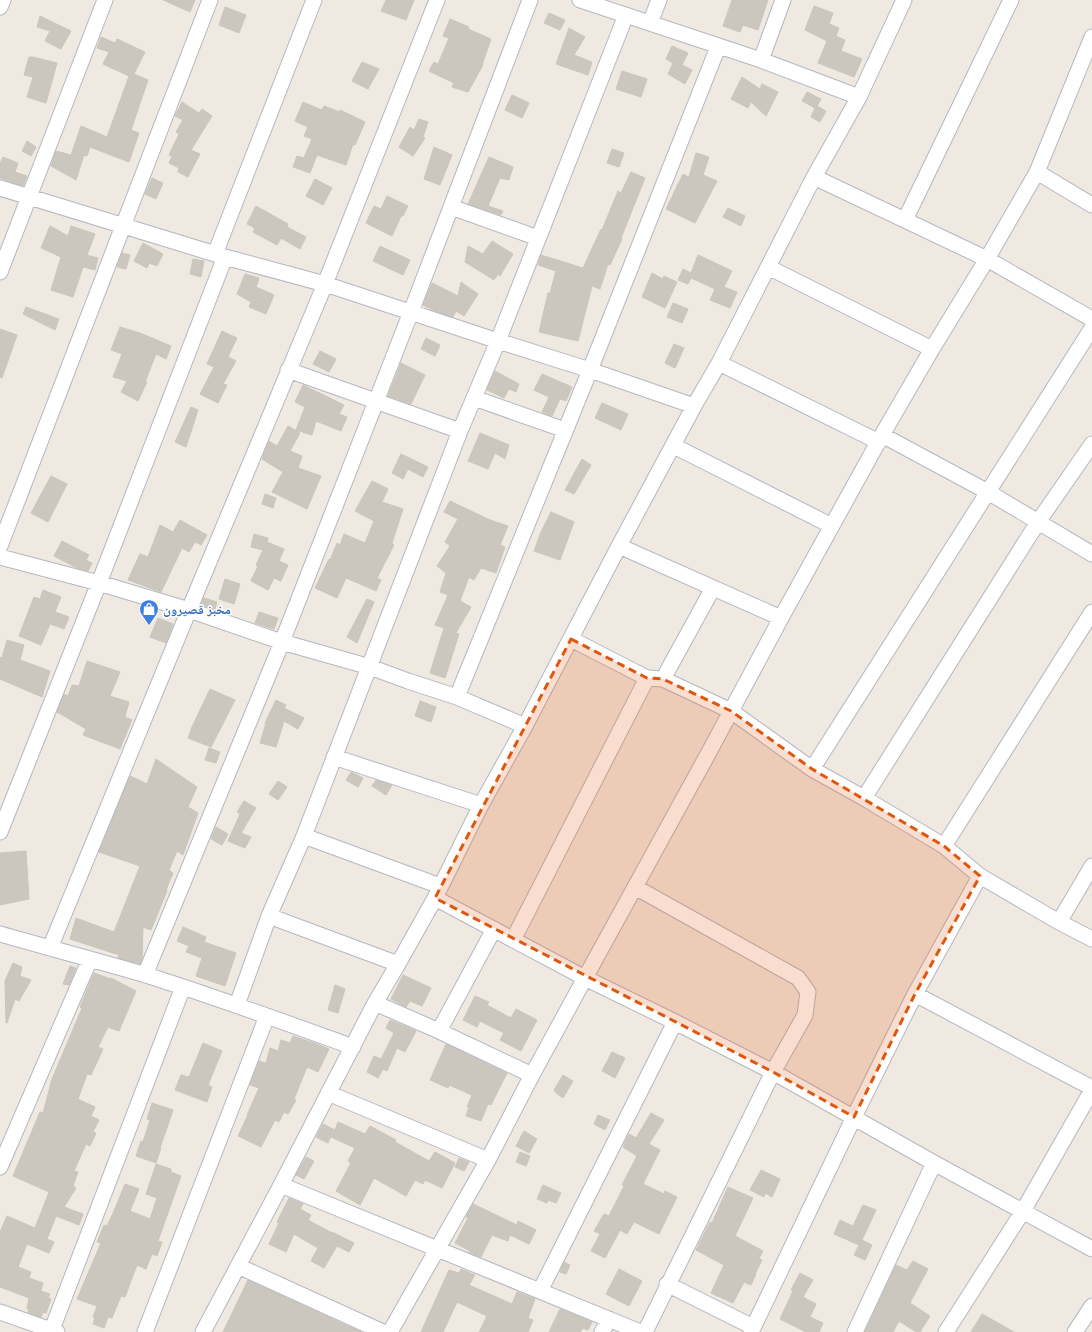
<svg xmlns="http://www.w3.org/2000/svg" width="1092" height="1332" font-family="Montserrat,'Noto Naskh Arabic',sans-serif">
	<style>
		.building { fill: #cbc7bf; stroke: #cbc5ba }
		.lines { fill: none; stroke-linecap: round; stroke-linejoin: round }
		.minor-casing { stroke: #b4b7c1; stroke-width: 17 }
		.minor { stroke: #fff; stroke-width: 15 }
		.marked { fill: #df570e; fill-opacity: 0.2; stroke: #df570e; stroke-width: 3; stroke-dasharray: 8 5; stroke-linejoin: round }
		.labels { text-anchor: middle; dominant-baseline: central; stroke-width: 3; stroke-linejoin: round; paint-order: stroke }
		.shop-label { font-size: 13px; font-weight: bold; fill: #366cbe; stroke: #fff; text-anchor: start }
	</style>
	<rect width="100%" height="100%" fill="#efe9e1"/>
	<path class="building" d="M163 0H195L190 12Z
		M386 0H414L406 20 381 11Z
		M732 0H768L758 30 743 25 740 32 723 26Z
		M814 6 833 13 829 24 839 28 836 36 845 40 841 51 862 59 854 77 818 63 827 41 805 30Z
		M225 7 246 15 239 33 219 25Z
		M549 13 565 20 560 30 544 23Z
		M40 16 71 31 61 49 45 41 50 31 37 27Z
		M450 19 469 27 468 29 491 39 482 65H483L468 92 452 87 454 83 429 71 434 62 438 64 449 38 443 36Z
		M569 28 585 37 574 55 592 62 588 75 556 64Z
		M101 37 115 43 117 39 145 52 134 74 148 80 131 130 139 133 129 162 90 147 87 156 84 155 76 180 51 166 56 151 71 155 81 126 107 137 129 76 103 64 109 52 97 48Z
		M672 46 688 53 682 65 692 70 685 84 668 74 673 63 666 59Z
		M29 57H33L57 63 46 103 27 97 33 77 24 75Z
		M362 62 379 69 368 89 352 81Z
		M622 71 647 79 641 97 616 89Z
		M742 77 760 89 762 84 778 92 766 116 751 102 748 108 731 99Z
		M807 92 821 99 817 106 826 111 820 122 811 117 815 108 802 101Z
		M512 95 529 103 522 118 505 110Z
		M182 102 199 113 202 109 212 116 191 150 200 154 188 177 178 172 179 168 169 163 172 156 169 155 179 134 176 132 183 120 175 116Z
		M303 102 322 110 324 106 340 112V110L365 122 355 145 353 144 346 165 317 155 310 173 293 167 297 156 304 158 312 139 304 136 308 127 295 121Z
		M419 119 428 122 423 137 425 138 413 156 399 147 410 127 414 130Z
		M27 141 36 147 31 156 22 151Z
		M434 147 452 155 440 185 424 179Z
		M612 149 624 153 619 167 607 163Z
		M696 153 709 157 703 175 717 181 695 223 666 209 683 174 689 177Z
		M3 157 18 163 15 172 27 176 23 186 0 178V163Z
		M489 157 513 167 509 180 500 178 488 206 503 211 501 215 468 204Z
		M631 172 645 178 621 238 622 239 610 265 608 264 600 289 592 286 578 341 539 332 548 293H550L556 271 538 265 541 255 583 268 601 229 602 230 618 191 621 193Z
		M152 178 163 183 156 199 145 194Z
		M315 179 332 188 323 205 306 196Z
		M387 196 408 206 403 216H401L392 236 366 223 374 206 381 209Z
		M256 206 288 224 287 227 306 237 300 249 281 238 277 245 253 232 255 228 247 224Z
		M728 208 745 216 741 226 723 217Z
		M50 226 68 236 71 226 95 234 87 255 98 258 95 270 83 267 73 297 51 290 61 257 41 248Z
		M492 241 513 254 500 276 498 274 494 280 465 262 468 246 483 254Z
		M143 243 163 254 157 266 149 263 147 268 134 261Z
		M380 246 410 260 403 275 373 261Z
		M122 253 130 255 126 269 117 267Z
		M698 255 732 271 724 287 737 292 730 308 710 300 715 289 691 278 688 284 678 280 683 269 691 273Z
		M193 259 204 261 201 277 190 274Z
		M652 273 663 279 664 276 677 282 665 308 642 297Z
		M245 274 259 278 256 287 274 295 266 314 249 307 251 302 237 294Z
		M461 282 478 294 464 316 456 311 453 317 435 311 423 305 432 283 458 296Z
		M673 303 688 309 682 323 667 317Z
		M26 307 59 319 55 330 23 314Z
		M120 327 140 333 171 346 166 359 156 354 145 382H147L138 401 121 392 127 381 113 377 122 354 111 350Z
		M0 329 17 335 2 378 0 377Z
		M222 331 237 338 228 357 236 361 223 384 227 385 218 403 200 394 214 367 207 364Z
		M426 338 440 345 435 356 421 349Z
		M674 344 684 348 675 368 665 363Z
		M320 351 336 359 329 372 313 364Z
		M401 363 425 375 411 404 388 396Z
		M495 371 519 384 516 392 509 389 504 398 487 390Z
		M542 374 572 387 566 401 560 399 552 416 542 412 549 397 534 390Z
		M303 385 344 405 339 414 347 417 341 431 316 421 312 435 296 430 305 407 295 402Z
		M602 403 628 414 621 430 595 418Z
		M191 407 198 410 186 447 175 442Z
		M288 426 300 433 290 451 302 456 298 468 321 476 307 509 272 492 283 472 262 459 269 441 277 446Z
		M480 433 509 445 505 459 495 453 488 469 468 461Z
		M401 454 428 467 423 477 408 469 403 479 392 473Z
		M582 459 591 465 574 494 565 490Z
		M51 476 67 484 48 522 31 513Z
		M372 481 388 489 382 502 403 509 392 543 394 545 377 578 381 580 376 591 346 578 337 598 315 588 329 559 330 560 337 543 340 545 344 534 365 543 374 521 355 511Z
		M265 494 276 498 273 508 262 504Z
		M450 501 490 520 508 526 500 545 505 547 496 573 481 568 474 580 469 577 460 601 471 607 456 633 459 634 445 678 430 673 444 628 435 625 448 595 440 592 446 573 437 566 450 546 445 542 458 519 444 512Z
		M551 512 574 522 560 560 534 551 541 532Z
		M180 520 207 535 201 545 195 542 189 552 182 548 161 592 128 580 140 554 148 557 160 525 173 532Z
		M254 534 268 538 267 542 284 549 279 561 288 565 281 581 274 578 268 590 251 581 258 566 256 565 263 550 251 547Z
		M62 541 89 555 86 560 92 563 88 571 77 568 54 556Z
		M225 579 240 584 234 604 219 599Z
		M43 590 61 597 55 612 69 617 64 629 50 624 41 645 19 636 34 597 40 599Z
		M204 598 217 602 215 609 201 605Z
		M367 599 374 602 357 643 347 637Z
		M259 612 278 618 274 629 255 623Z
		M158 618 173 624 166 643 150 637Z
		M7 640 24 645 20 660 50 671 42 697 0 679V657L2 658Z
		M87 661 120 672 110 696 129 702 125 717 132 720 120 749 83 735 86 729 57 712 64 694 68 696 72 685 79 686Z
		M210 689 235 700 211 747 188 738 192 727Z
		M276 700 286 705 284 708 304 718 298 729 284 721 276 747 260 743 266 723H265Z
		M420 701 436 707 431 722 415 716Z
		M209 748 220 752 216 763 205 760Z
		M156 759 197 787 188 807 198 813 183 855 177 851 169 870 173 873 166 890 167 891 151 930 143 927 142 959 140 964 118 958 119 955 70 939 76 918 114 932 140 866 99 852 130 776 147 784Z
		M351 772 363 778 358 787 346 780Z
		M376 780 392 785 386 795 372 786Z
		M278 781 287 787 278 800 269 794Z
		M244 801 256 808 241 833 251 837 245 848 228 841 240 814 237 812Z
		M216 827 228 834 222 845 211 839Z
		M26 851 29 899 0 905V853Z
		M183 927 206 937 204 942 236 953 225 986 196 976 202 958 186 952 189 946 177 941Z
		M13 963 22 967 20 976 31 980 19 1001 15 999 7 1023H6L5 981Z
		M70 966 76 968 69 985 63 984Z
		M94 973 111 979V978L136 991 119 1031 108 1027 98 1047 103 1049 91 1075 87 1074 78 1099 95 1107 91 1116 99 1120 93 1132 96 1133 90 1146 86 1144 74 1171 78 1172 73 1186 76 1188 64 1207 83 1214 79 1225 56 1216 47 1239 54 1242 49 1253 27 1244 18 1267 31 1272 29 1278 43 1283 41 1291 50 1294 48 1298 51 1299 46 1313 43 1312 41 1317 28 1312 29 1309H27L29 1298 0 1287V1232L7 1216 35 1228 49 1192 13 1176 40 1112 43 1113 52 1079 82 1008 80 1007Z
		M403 975 431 988 422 1006 410 1001 406 1007 391 999Z
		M335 985 345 989 338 1013 328 1010Z
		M475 996 489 1002 487 1005 511 1018 516 1009 537 1020 521 1051 500 1040 504 1033 480 1021 477 1027 463 1020Z
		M390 1020 416 1031 405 1052 397 1048 387 1071 383 1069 378 1078 367 1072 374 1056 381 1059 394 1033 386 1028Z
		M293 1036 317 1044 329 1049 318 1072 307 1067 294 1099 296 1100 288 1114 284 1112 279 1122 275 1120 261 1147 238 1136 248 1115H247L259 1088 250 1085 259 1061 266 1063 270 1048 278 1051 281 1040 290 1043Z
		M203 1043 222 1051 208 1085 212 1087 207 1102 175 1090 181 1075 189 1077Z
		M446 1044 507 1073 491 1105 488 1104 481 1121 466 1116 469 1107H467L472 1095 449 1085 448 1088 430 1080Z
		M612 1052 625 1058 615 1078 602 1071Z
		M563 1075 573 1081 563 1098 555 1092V1091L554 1090Z
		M152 1103 173 1110 160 1148H161L156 1163 136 1156 141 1141 143 1142 150 1120 147 1119Z
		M651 1113 664 1120 649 1144 660 1150 643 1184 664 1194 665 1191 677 1197 659 1234 634 1222 627 1234 620 1230 605 1258 591 1251 600 1234 594 1231 604 1214 609 1216 624 1186 622 1185 637 1156 623 1147 629 1134 636 1138Z
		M598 1115 610 1120 605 1130 594 1124Z
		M338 1122 365 1134 370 1126 396 1140 395 1142 429 1161 435 1152 455 1163 442 1188 425 1180 423 1184 415 1180 406 1196 374 1178 360 1205 336 1191 351 1163 348 1161 355 1148 331 1137V1136L328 1143 316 1137 323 1124 335 1130Z
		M524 1131 537 1139 529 1153 516 1146Z
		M520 1152 530 1156 526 1166 516 1162Z
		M306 1157 314 1161 304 1179 296 1175Z
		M459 1158 469 1162 464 1171 455 1167Z
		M156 1164 171 1169V1172L181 1176 158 1241 162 1242 157 1256 152 1254 146 1269 137 1265 125 1297 121 1296 112 1318 108 1317 104 1328 93 1324 95 1317H93L97 1306 77 1299 101 1243 97 1242 104 1225 107 1226 114 1211 125 1184 139 1189 130 1211 150 1219 157 1198 146 1194Z
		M761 1170 780 1179 772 1197 765 1193 764 1197 750 1190Z
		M543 1185 561 1193 556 1203 548 1200 547 1203 537 1199Z
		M728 1187 753 1198 735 1236 763 1251 759 1258 762 1260 755 1274H756L751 1285 744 1282 733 1303 711 1293 724 1265 696 1250 710 1222 712 1223Z
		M289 1198 303 1204 300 1209 311 1215 308 1220 332 1233V1232L354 1243 349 1252 337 1246 324 1268 311 1261 318 1248 294 1234 286 1252 269 1244 279 1223 277 1222Z
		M473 1204 517 1225 518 1221 536 1230 529 1244 510 1235 508 1241 492 1235 481 1257 469 1252 470 1251 455 1243 468 1218 466 1217Z
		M863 1205 876 1210 862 1240 872 1245 865 1260 854 1255 859 1245 834 1234 840 1220 853 1226Z
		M913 1261 928 1269 910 1303 930 1316 920 1332H916L899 1321 893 1332H865L896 1265 907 1270Z
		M564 1262 570 1265 566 1274 560 1272Z
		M461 1269 475 1275 469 1285 512 1304 517 1292 535 1299 528 1318 533 1320 528 1332H479L487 1316 457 1302 443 1332H421L449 1270 459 1273Z
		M619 1269 642 1281 629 1306 606 1294Z
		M800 1273 813 1280 803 1297 816 1304 810 1317 823 1323 819 1332H806L780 1319 793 1291 791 1290Z
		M248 1280 361 1332H223Z
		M560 1309 592 1322 588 1330 583 1328 580 1332H549Z
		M982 1314 1014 1332H971Z"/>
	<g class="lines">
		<g class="minor-casing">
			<path id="minor" d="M580 0 761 60 859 97
				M0 7 3 0
				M650 23 659 0
				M761 60 783 0
				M1037 172 1092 205
				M814 177 987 259 1092 319
				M0 188 225 257 325 284 498 341 590 370 694 406
				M451 207 538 238
				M905 220 1011 0
				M215 254 314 0
				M768 267 932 349
				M0 272 105 0
				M719 363 879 442
				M288 370 460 431
				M474 398 565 430
				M882 435 988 492 1092 554
				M674 446 832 526
				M0 546 210 0
				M619 546 781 618
				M0 557 99 583 189 610 282 642 370 667 408 681 457 697 525 726
				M571 639 647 678 663 679 731 711 812 769 864 798 944 846 980 876 1059 922 1092 939
				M663 679 713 588
				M457 697 590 370 718 47
				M334 757 481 805
				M812 769 1092 328
				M864 798 1038 522 1092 444
				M0 832 99 583 225 257
				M304 836 440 886
				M944 846 1092 612
				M635 887 798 978 808 992 805 1015 773 1072 645 1332
				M435 898 585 978 675 1022 773 1072 934 1163 1092 1249
				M269 916 398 964
				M1059 922 1092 866
				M0 934C49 948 98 961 146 975 216 997 284 1022 353 1047
				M513 940 647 678
				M50 948 189 610 325 284 437 0
				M145 975 282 642 411 312 530 0
				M915 994 1092 1088
				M375 1003 439 1031 532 1075
				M237 1005 269 916 304 836 460 431 498 341 626 15
				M439 1031 494 929
				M328 1093 488 1160
				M0 1167 90 959
				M281 1185 640 1332
				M238 1266 383 1332
				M667 1284 753 1327
				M540 1291 675 1022
				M0 1312 57 1332
				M51 1332 183 987
				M145 1332 267 1016
				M203 1332 281 1185 375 1003 398 964 435 898 481 805 525 726 619 546 694 406 719 363 814 177 859 97 904 0
				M390 1332 488 1160 532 1075 585 978 708 754 781 618 882 435 932 349 987 259 1037 172 1092 37
				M602 1332 609 1319
				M751 1332 854 1117 915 994 980 876
				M855 1332 934 1163
				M946 1332 1023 1211 1092 1090
				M1075 1332 1092 1306"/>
		</g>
		<use href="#minor" class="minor"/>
	</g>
	<path class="marked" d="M571 639 647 678 663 679 731 711 812 769 944 846 980 876 915 994 854 1117 773 1072 435 898Z"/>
	<defs>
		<g id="shop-pin" transform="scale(1)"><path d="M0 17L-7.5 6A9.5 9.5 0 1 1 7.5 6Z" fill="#3f7fe0" stroke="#fff"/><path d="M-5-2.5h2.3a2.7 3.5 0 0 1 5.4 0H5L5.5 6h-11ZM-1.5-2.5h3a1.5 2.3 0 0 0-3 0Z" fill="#fff"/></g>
	</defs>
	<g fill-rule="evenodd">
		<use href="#shop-pin" x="149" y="609"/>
	</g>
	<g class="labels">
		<g class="shop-label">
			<text x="163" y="609">مخبز قصيرون</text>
		</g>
	</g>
</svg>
